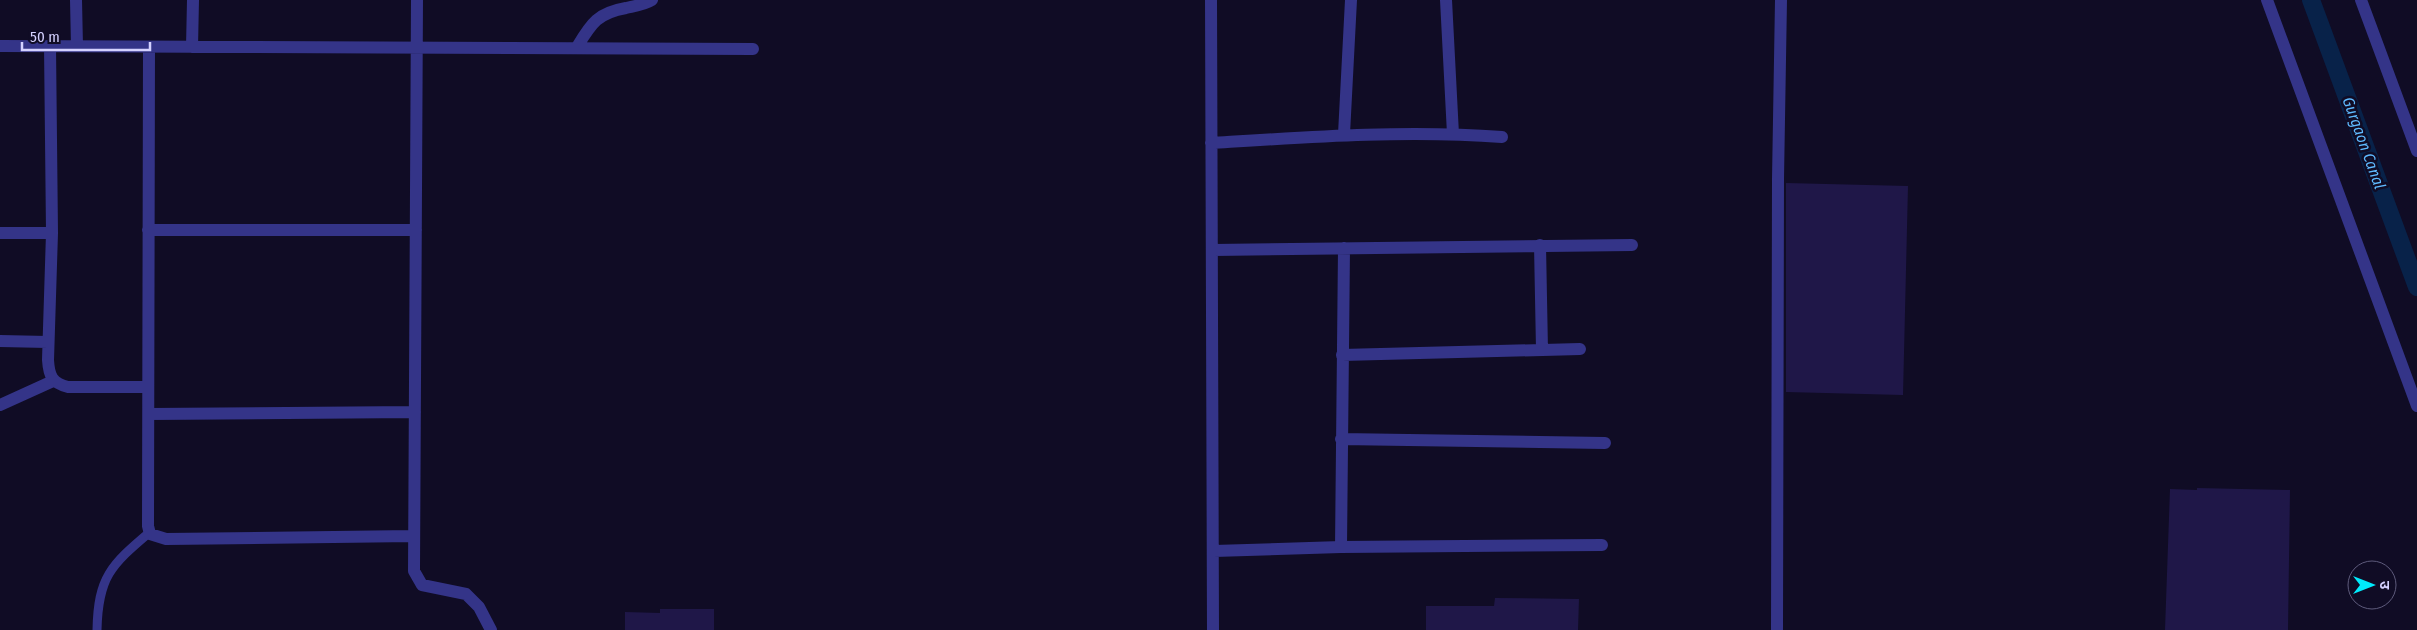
<svg xmlns="http://www.w3.org/2000/svg" width="2417" height="630" font-family="'Fira Sans Condensed','Noto Sans Devanagari',sans-serif">
	<style>
		.lines { fill: none; stroke-linecap: round; stroke-linejoin: round }
		.canal { stroke: #082249; stroke-width: 18 }
		.building { fill: #1f1748 }
		.service { stroke: #343488; stroke-width: 9 }
		.minor { stroke: #343488; stroke-width: 12 }
		.tertiary { stroke: #343488; stroke-width: 12 }
		.labels { text-anchor: middle; dominant-baseline: central; stroke-width: 5; stroke-linejoin: round; paint-order: stroke }
		.water-label { font-size: 16px; font-style: italic; fill: #5fbaff; stroke: #100c25 }
	</style>
	<rect width="100%" height="100%" fill="#100c25"/>
	<g class="lines">
		<path class="canal" d="M2311 0 2417 287"/>
	</g>
	<path class="building" d="M1786 183 1908 186 1903 395 1786 392Z
		M2197 488 2290 490 2288 630H2165L2170 489 2197 490Z
		M1495 598 1579 599 1578 630H1426V606H1494Z
		M660 609H714V630H625V612L660 613Z"/>
	<g class="lines">
		<path class="service" d="M97 630C98 577 111 565 150 532"/>
		<path class="minor" d="M76 0 77 46
			M417 0 414 571 422 585 466 594 479 607 491 630
			M1211 0 1213 630
			M1446 0 1453 134
			M2361 0 2417 151
			M0 46 753 49
			M50 46 52 233 48 360C49 376 52 383 68 387H147
			M149 47 148 526 150 534 166 539 413 536
			M192 47 193 0
			M577 47C591 24 597 13 626 8 635 6 644 5 652 0
			M1344 134 1351 0
			M1211 143C1308 137 1405 130 1502 137
			M148 230H416
			M0 233H52
			M1540 245 1542 350
			M1213 250 1632 245
			M0 341 48 342
			M1342 355 1580 349
			M0 405 53 381
			M149 414 415 412
			M1341 439 1605 443
			M1341 547 1344 248
			M1214 551 1341 547 1602 545
			M1777 630 1778 179 1781 0"/>
		<path class="tertiary" d="M2267 0 2417 406"/>
	</g>
	<g class="labels">
		<g class="water-label">
			<text transform="translate(2364 143) rotate(70)">Gurgaon Canal</text>
		</g>
	</g>
	<g transform="translate(2372 585) rotate(90)"><circle r="24" fill="#100c25" stroke="#5e5b7c"/>
	<path d="M0-4L9 19L0 12L-9 19Z" fill="#00ebfc"/>
	<text y="-8" font-size="14" font-weight="bold" text-anchor="middle" fill="#d4d1ff">उ</text>
	</g>
	<path d="M22 42v8h128v-8" fill="none" stroke="#d4d1ff" stroke-width="2.5"/>
	<text x="30" y="42" font-size="15" fill="#d4d1ff" stroke="#100c25" stroke-width="4" paint-order="stroke">50 m</text>
</svg>
